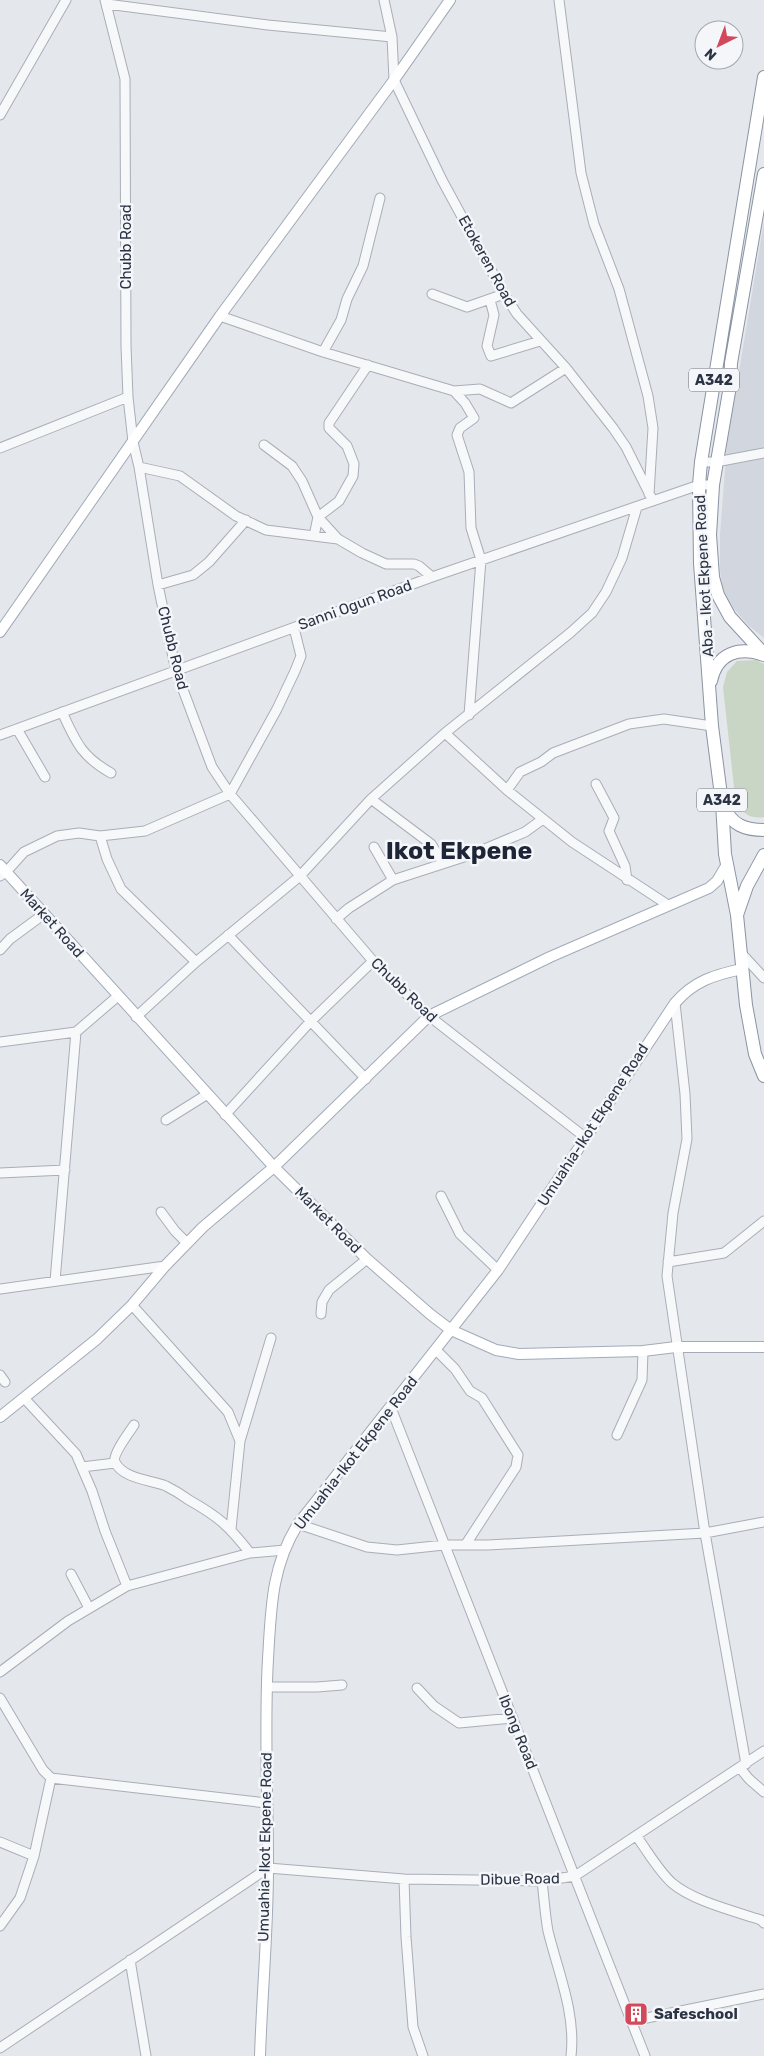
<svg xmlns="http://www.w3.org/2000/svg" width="764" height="2056" font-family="Rubik,sans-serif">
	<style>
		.built { fill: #d2d6de }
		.green { fill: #c9d6c5 }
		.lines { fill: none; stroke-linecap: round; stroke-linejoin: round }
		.minor-casing { stroke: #a9aeb7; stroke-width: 11 }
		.major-casing { stroke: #a3abb8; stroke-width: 12 }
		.highway-casing { stroke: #8b94a3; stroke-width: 14 }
		.minor { stroke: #f7f8fa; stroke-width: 9 }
		.major { stroke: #fff; stroke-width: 10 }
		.highway { stroke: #fff; stroke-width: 12 }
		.labels { text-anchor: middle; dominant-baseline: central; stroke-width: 5; stroke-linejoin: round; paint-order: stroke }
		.shield { fill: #f4f6f9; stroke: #676e7b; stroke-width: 1 }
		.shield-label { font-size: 14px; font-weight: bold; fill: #2b3445 }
		.street-label { font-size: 15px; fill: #2b3445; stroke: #f4f6f9 }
		.poi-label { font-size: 15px; font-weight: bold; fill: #2b3445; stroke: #f4f6f9; text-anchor: start }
		.town-label { font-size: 25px; font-weight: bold; fill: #1d2536; stroke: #f4f6f9 }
	</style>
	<rect width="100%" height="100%" fill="#e4e7ec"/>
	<path class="built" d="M764 221V638L748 625 730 604 722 586 720 570V535L727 444Z"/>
	<path class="green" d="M756 660 764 664V817C747 820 740 810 735 796L723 687 727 672 737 661Z"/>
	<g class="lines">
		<g class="minor-casing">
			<path id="minor" d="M105 0 125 79 126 346 128 397 133 442 139 467 158 585 176 671 212 767 230 794 373 961 429 1016 586 1138
				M384 0 392 37 394 80 442 180 504 294 517 314 566 368 613 428 626 447 653 501
				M559 0 581 173 594 224 619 289 648 396 653 428 649 494
				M107 4 268 25 392 37
				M0 115 66 0
				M432 294 467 307 504 294
				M490 300 494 315 487 346 491 356 540 341
				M220 316 323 352 454 391 480 389 511 403 566 368
				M323 352 341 320 347 299 363 266 380 198
				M454 391 465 403 474 418 460 428 457 435 469 472 471 528 481 560 469 715
				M264 445 292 466 302 481 318 517 338 539 362 553 386 564H414L419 566 432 577
				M0 448 128 397
				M701 462H716L764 453
				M139 467 180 476 236 516 266 530 338 539
				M314 536 318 517 339 501 353 476 354 464 347 446 329 428V423L368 365
				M158 585 193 575 209 562 246 520
				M62 712C76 742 81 756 111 773
				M17 729 45 777
				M445 733 507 790 572 842 668 905
				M0 735 432 577 699 485H713
				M596 784 614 818 609 831 625 866 627 880
				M507 790 520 772 541 762 553 753 629 724 664 719 712 726
				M371 799 431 844 443 863
				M100 836 107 859 121 889 196 962
				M374 847 393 880
				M0 876 6 872 24 852 57 836 79 833 100 836 145 831 230 794 277 709 295 671 301 656 294 628
				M336 919 349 908 393 880 473 854 525 832 543 819
				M228 935 366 1079
				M0 950 10 939 44 914
				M742 954 764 978
				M675 1003 685 1094 687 1139 673 1213 667 1276 705 1533 746 1764
				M136 1017 196 962 300 876 371 799 445 733 570 633 592 613 606 592 622 558 637 507
				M0 1042 76 1032 118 996
				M225 1115 310 1022 373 961
				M166 1120 206 1095
				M0 1173 65 1170
				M441 1196 460 1234 498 1270
				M161 1212 175 1231 187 1243
				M668 1262 724 1253 764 1221
				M55 1281 76 1032
				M0 1289 165 1266
				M132 1305 228 1412 240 1441
				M321 1314 322 1302 329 1290 367 1259
				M436 1350 455 1369 470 1391 482 1398 518 1455 516 1467 466 1544
				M0 1375 5 1382
				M24 1398 76 1454 92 1491 105 1531 127 1586
				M391 1408 645 2056
				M134 1425C130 1431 112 1455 115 1462 123 1479 151 1480 166 1486 174 1490 182 1495 189 1500 219 1517 229 1526 250 1553
				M617 1435 642 1380 643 1351
				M82 1467 115 1463
				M298 1524 367 1547 397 1550 444 1545H488L705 1533 764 1522
				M231 1529 240 1441 271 1338
				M71 1574 89 1608
				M0 1672 68 1621 127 1586 250 1553 285 1550
				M267 1687H317L342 1685
				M417 1688 434 1706 459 1723 513 1718
				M0 1698 43 1770 51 1778 266 1803
				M740 1768 749 1779 764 1792
				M637 1837C648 1852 658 1870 672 1883 693 1901 734 1911 761 1920L764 1923
				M0 1842 34 1856
				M404 1879 406 1937 413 2027 423 2056
				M542 1881C544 1897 545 1915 548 1931 558 1972 576 2013 571 2056
				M0 1926 20 1898 34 1856 51 1778
				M130 1960 146 2056
				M632 2021 764 1994
				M0 2048 268 1868 404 1879 542 1881 575 1876 764 1751"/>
		</g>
		<g class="major-casing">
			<path id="major" d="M0 632 220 316 394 80 450 0
				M0 865 274 1167 367 1259 430 1314 451 1330 496 1350 519 1354 643 1351 676 1347H764
				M0 1417 97 1339 132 1305 165 1266 203 1227 274 1167 429 1016 550 957 709 888 717 881 727 864
				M260 2056C262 1993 268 1930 268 1867 268 1798 264 1728 268 1659 271 1610 271 1567 298 1524L498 1270 675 1003C694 981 714 975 742 969"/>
		</g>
		<g class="highway-casing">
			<path id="highway" d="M764 77 701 462 699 485 700 563 712 726 722 803 725 854 737 915 746 1005 755 1054 764 1076
				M764 174 731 363 730 386 713 485 710 535 713 577 718 595 730 617 764 654
				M711 681C717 653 739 646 764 655
				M724 807C732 825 745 830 764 830
				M737 915 747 886 764 855"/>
		</g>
		<use href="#minor" class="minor"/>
		<use href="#major" class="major"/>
		<use href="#highway" class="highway"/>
	</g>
	<defs>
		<g id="building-square" transform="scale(1.25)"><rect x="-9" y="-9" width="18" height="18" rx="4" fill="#d1495b" stroke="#f4f6f9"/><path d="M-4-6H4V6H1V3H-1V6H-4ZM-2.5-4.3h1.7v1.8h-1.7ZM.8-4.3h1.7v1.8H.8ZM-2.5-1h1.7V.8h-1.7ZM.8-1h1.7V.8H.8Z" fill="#fff"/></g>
	</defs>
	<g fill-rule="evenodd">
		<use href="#building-square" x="636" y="2014"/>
	</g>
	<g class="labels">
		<g class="shield">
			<rect x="689" y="368.5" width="50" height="23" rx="4"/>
			<rect x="697" y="788.5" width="50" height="23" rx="4"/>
		</g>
		<g class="shield-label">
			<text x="714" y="380">A342</text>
			<text x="722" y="800">A342</text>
		</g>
		<g class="street-label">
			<text transform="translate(126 247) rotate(-90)">Chubb Road</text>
			<text transform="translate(487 261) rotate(61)">Etokeren Road</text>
			<text transform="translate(704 576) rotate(-93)">Aba - Ikot Ekpene Road</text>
			<text transform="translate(355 605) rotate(-20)">Sanni Ogun Road</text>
			<text transform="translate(173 648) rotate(76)">Chubb Road</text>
			<text transform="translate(52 923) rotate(48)">Market Road</text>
			<text transform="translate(404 990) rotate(44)">Chubb Road</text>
			<text transform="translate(593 1125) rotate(-57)">Umuahia-Ikot Ekpene Road</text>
			<text transform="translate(328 1220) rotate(45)">Market Road</text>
			<text transform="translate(356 1453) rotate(-52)">Umuahia-Ikot Ekpene Road</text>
			<text transform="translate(518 1732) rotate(68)">Ibong Road</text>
			<text transform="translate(265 1847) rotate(-89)">Umuahia-Ikot Ekpene Road</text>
			<text transform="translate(520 1879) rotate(-1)">Dibue Road</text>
		</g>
		<g class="poi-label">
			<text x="654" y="2014">Safeschool</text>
		</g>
		<g class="town-label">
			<text x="459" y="850">Ikot Ekpene</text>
		</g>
	</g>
	<g transform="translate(719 45) rotate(222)"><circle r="24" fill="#f4f6f9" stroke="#a4a8b1"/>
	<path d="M0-4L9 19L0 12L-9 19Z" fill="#d1495b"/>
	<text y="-8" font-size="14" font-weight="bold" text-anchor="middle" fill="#2b3445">N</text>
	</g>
</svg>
